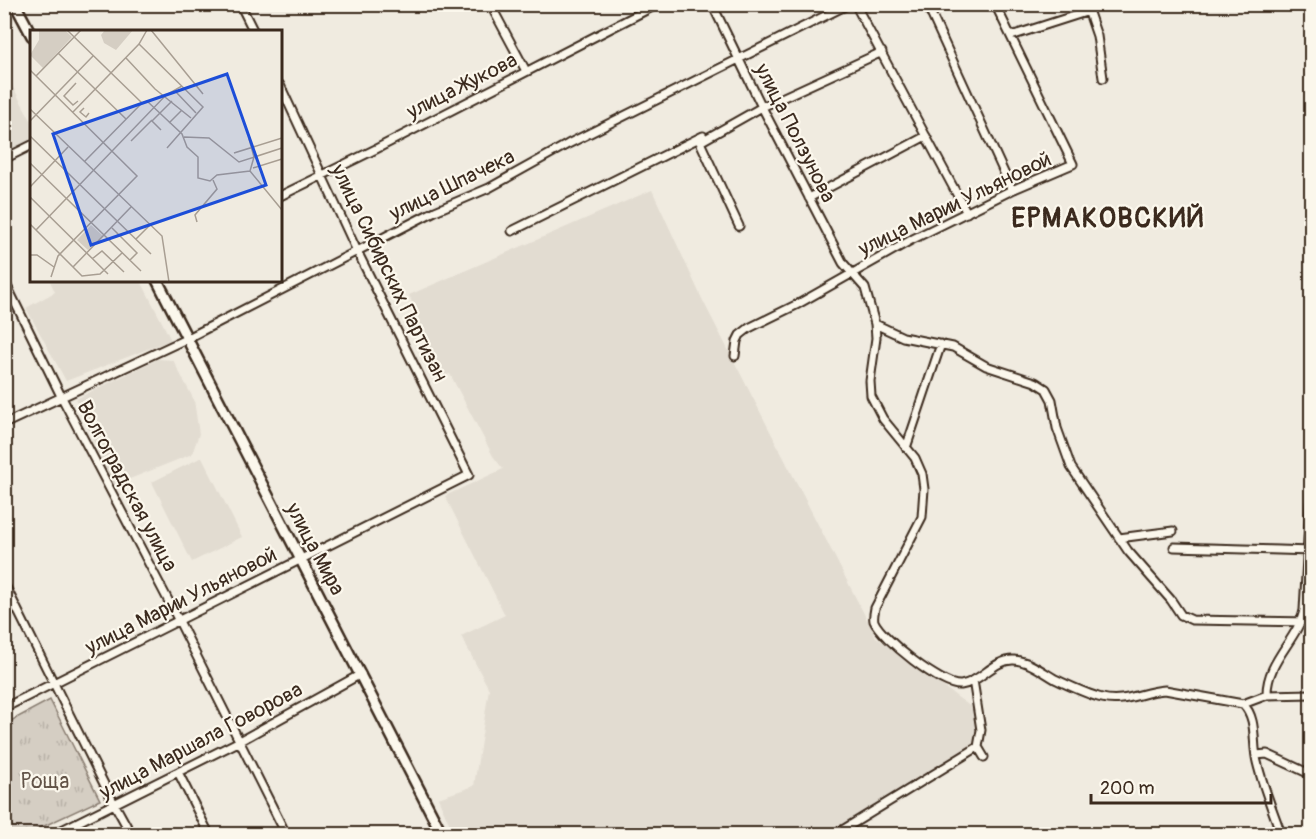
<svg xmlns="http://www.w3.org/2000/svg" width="1316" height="839" font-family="Pangolin,sans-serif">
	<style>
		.built { fill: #e2dcd1 }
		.park { fill: url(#park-tufts); stroke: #887c70; stroke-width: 1.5 }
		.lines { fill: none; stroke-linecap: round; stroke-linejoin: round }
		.minor-casing { stroke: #3b2a1e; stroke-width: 11 }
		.major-casing { stroke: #3b2a1e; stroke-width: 14 }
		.minor { stroke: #fbf7ec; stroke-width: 7 }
		.major { stroke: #fbf7ec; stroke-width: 9 }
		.labels { text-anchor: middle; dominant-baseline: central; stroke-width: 4.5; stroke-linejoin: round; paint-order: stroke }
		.street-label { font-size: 21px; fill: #3b2a1e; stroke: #fbf7ec }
		.park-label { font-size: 21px; fill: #625347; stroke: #fbf7ec }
		.district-label { font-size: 27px; font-weight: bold; letter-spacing: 1.5px; fill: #3b2a1e; stroke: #fbf7ec }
		.inset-road { fill: none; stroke: #a89e92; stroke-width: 1.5 }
		.view { fill: #1d4ed8; fill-opacity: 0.15; stroke: #1d4ed8; stroke-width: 3 }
		.inset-edge { fill: none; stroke: #3b2a1e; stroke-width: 3 }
	</style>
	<defs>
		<pattern id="park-tufts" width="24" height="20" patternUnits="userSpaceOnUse" patternTransform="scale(1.5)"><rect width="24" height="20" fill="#d5cec3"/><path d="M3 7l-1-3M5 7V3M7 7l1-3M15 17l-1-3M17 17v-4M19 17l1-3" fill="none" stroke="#b8b1a7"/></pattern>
	</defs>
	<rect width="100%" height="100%" fill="#f0ebe0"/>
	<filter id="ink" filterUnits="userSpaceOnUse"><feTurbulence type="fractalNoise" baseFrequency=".0167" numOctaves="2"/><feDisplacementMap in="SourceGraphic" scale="12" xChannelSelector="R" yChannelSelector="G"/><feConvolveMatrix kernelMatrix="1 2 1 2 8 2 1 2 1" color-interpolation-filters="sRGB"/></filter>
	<g filter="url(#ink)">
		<path class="built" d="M4 71 32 122 31 144 4 157Z
			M652 190 703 301 876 637 975 710 979 741 826 834H454L438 798 474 786 489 689 461 636 505 615 445 496 503 469 493 456 450 374 443 376 416 324 420 322 409 295Z
			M50 281H141L171 340 66 381 26 308 55 292Z
			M158 359 173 360 194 400 199 434 192 454 112 486 76 399Z
			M202 457 242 537 192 562 152 482Z"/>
		<path class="park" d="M50 700 100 800 27 834H5V724Z"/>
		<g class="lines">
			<g class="minor-casing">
				<path id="minor" d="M240 4 254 32
					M490 4 526 71
					M712 4 762 107 843 263 865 288 875 324 876 338 870 381 871 396 883 419 915 458 922 474 924 489 922 517 875 608C874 613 873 617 874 621 881 638 942 687 961 685 981 682 994 659 1014 660 1029 661 1043 672 1055 679 1070 686 1086 694 1102 698 1124 704 1143 691 1165 690L1243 704
					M855 4 967 213
					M905 4 926 7 934 4
					M1086 4 1097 36 1103 78
					M928 7 1012 190
					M1011 36 1089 11
					M4 159 32 145
					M280 196 376 149 658 4
					M809 198 926 136
					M739 226 700 142 762 107 882 52
					M512 231 703 136
					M4 280 60 394 179 621 286 834
					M875 324 903 337 953 347 986 366 1035 382 1046 389 1052 400 1057 428 1071 467 1128 551 1171 600 1181 615 1192 620 1312 622
					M735 356 737 341 740 335 749 328 798 304 913 239 1012 190 1073 164 995 4
					M4 424 186 339 435 211 489 188 568 144 849 4
					M906 448 941 344
					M1119 538 1173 531
					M1174 547 1312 551
					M4 583 110 796 131 834
					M1267 695 1312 694
					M1243 704 1267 695C1266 661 1298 640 1304 610L1311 489
					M1243 704C1258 719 1252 743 1257 762 1263 787 1273 811 1281 834
					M4 708 469 475 357 251 280 85
					M978 747 984 757
					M1256 755 1267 754 1312 775
					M178 772 209 834
					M54 834 238 742 361 674
					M836 834 978 747 981 730 973 680"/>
			</g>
			<g class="major-casing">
				<path id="major" d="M15 4 32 36
					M157 280 442 834"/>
			</g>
			<use href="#minor" class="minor"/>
			<use href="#major" class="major"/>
		</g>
	</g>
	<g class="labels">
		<g class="street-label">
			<text transform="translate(462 86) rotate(-27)">улица Жукова</text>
			<text transform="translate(795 133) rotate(63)">улица Ползунова</text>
			<text transform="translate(452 185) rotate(-26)">улица Шпачека</text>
			<text transform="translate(955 204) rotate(-26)">улица Марии Ульяновой</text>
			<text transform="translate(389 273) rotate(64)">улица Сибирских Партизан</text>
			<text transform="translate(127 486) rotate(62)">Волгоградская улица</text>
			<text transform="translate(315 549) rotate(62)">улица Мира</text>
			<text transform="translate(181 601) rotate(-27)">улица Марии Ульяновой</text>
			<text transform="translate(201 741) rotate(-28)">улица Маршала Говорова</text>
		</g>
		<g class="park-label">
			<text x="45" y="781">Роща</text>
		</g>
		<g class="district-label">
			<text x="1108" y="218">ЕРМАКОВСКИЙ</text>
		</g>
	</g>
	<g transform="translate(30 30)">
		<rect width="252" height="252" fill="#f0ebe0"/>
		<path d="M9 0H35L42 7 13 38 0 25 9 10ZM61 195 73 206 58 220 47 210Z" fill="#d5cec3"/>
		<path d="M75 0H103L86 20 74 13 71 5Z" fill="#d5cec3"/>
		<path class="inset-road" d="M37 0 112 73M121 0 173 64M109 14 173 77 137 118M28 23 96 89M96 28 125 59 161 88M0 40 107 146 28 226 21 247M6 46 51 0M46 53 34 66 43 75 48 71M146 62 166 83M112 73 117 71 152 104 157 117 168 127V148L180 151 187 145 220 141M54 78 50 82 56 87 59 83M0 79 132 206 139 252M43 82 109 14 117 0M0 91 63 26M139 93 152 80M131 100 122 91 142 71M0 106 121 224M154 107 179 108 209 132 252 118M219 109 224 127 220 141M101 111 122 90M204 123 252 108M54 132 112 73M0 133 111 241M223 138 252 129M220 141 252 180M0 157 38 117M0 167 78 244M167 192 165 185 187 159 183 150M0 194 52 246 70 244 92 223M82 198 107 223 100 230M6 200 136 65 152 56M106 209 120 195M0 225H7L24 237M62 229 72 221 94 242M43 237 101 177"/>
		<path class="view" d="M197 44 236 155 61 215 23 104Z"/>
		<rect width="252" height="252" class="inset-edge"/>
	</g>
	<rect width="1316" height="839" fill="none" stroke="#fbf7ec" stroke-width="24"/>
	<rect x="12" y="12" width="1292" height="815" fill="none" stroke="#3b2a1e" stroke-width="2" filter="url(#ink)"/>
	<path d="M1091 794v9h180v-9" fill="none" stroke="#3b2a1e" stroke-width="3"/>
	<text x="1100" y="794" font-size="18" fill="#3b2a1e" stroke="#fbf7ec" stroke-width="4.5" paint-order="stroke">200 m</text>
</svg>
